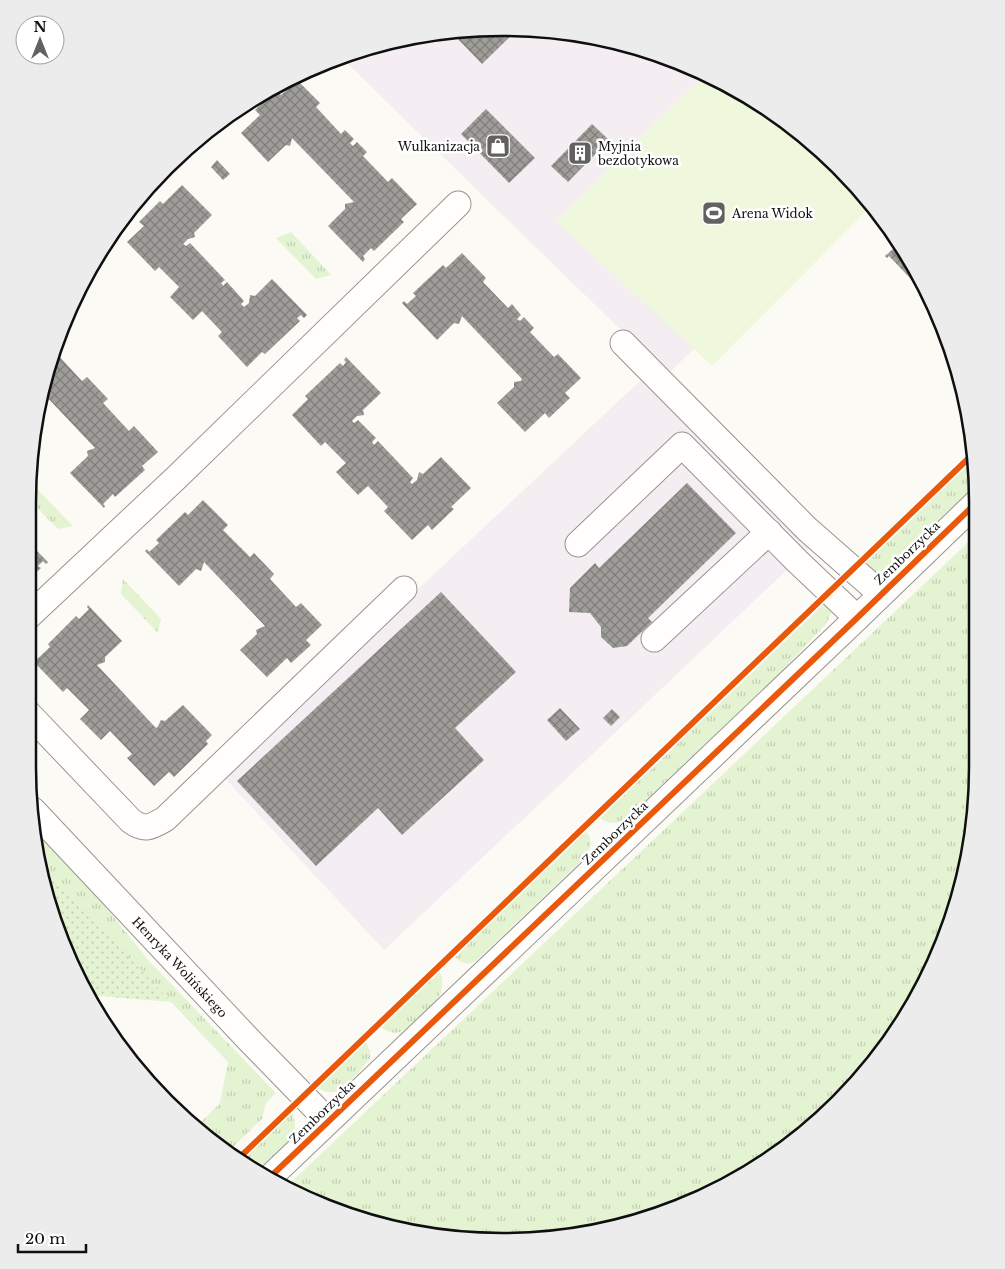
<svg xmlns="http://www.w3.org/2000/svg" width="1005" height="1269" font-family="'Libre Baskerville',serif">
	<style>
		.industrial { fill: #f4edf1 }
		.grass { fill: url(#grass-tufts) }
		.garden { fill: url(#garden-dots) }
		.pitch { fill: #eff7dc }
		.building { fill: url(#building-cross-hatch) }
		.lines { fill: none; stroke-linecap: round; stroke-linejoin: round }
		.minor-casing { stroke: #969592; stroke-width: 27 }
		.minor { stroke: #fffefd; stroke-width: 25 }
		.cycleway-casing { stroke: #fff; stroke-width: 9 }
		.cycleway { stroke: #e8590c; stroke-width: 6 }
		.labels { text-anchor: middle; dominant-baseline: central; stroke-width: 5; stroke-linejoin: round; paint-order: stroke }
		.poi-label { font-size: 12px; fill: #0f0f0f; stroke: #fff; text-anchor: start }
		.street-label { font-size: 12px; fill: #0f0f0f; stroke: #fff }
		.rim { fill: none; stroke: #0f0f0f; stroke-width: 2.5 }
	</style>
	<defs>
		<pattern id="grass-tufts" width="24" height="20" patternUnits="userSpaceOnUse" patternTransform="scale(1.25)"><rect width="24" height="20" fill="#e4f3d1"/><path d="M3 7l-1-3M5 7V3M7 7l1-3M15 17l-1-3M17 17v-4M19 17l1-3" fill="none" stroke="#c2cfb2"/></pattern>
		<pattern id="garden-dots" width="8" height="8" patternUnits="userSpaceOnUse" patternTransform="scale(1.25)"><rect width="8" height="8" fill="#e4f3d1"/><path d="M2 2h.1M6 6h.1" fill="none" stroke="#c2cfb2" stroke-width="1.8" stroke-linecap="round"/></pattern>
		<pattern id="building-cross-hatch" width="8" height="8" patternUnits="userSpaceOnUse" patternTransform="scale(1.25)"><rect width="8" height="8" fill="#9f9d99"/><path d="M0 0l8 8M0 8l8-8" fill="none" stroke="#807e7b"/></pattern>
	</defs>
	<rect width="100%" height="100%" fill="#fcfaf4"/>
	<path class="industrial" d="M534 29 626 44 713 77 792 126 860 190 654 387 810 548 601 746 384 950 221 774 657 365 482 195 341 57 350 53 441 32Z"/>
	<path class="grass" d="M291 232 331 275 316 279 276 238Z
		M974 459 976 471 977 484 970 491 884 571 872 572 863 566Z
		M35 487 73 526 58 529 28 499V488Z
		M977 534V767L968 859 941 948 897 1031 816 1123 740 1178 625 1225 502 1241 379 1225 286 1187Z
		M123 579 161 619 158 633 121 594Z
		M830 598 832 610 827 623 779 674 627 818C617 824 609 825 600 818Z
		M35 827 71 864 150 962 276 1093 266 1103 262 1119 229 1151 197 1126 220 1103 228 1062 40 864Z
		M585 831C594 839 591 850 584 858L477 960C468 966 462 964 455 957Z
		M439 972C443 977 443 980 442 987 440 1001 428 1009 418 1018 413 1022 406 1031 399 1032 392 1034 386 1031 381 1027Z
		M366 1042 370 1051V1059C362 1068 348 1086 337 1091 331 1094 323 1091 317 1088Z
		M292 1112C294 1118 295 1123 295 1128 293 1143 267 1161 256 1171L241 1160Z"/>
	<path class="garden" d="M40 862 171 1002 87 995 44 889Z"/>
	<path class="pitch" d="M705 74 713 77 792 126 860 190 871 206 712 366 556 221Z"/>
	<path class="building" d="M518 29 482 64 455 36 460 31Z
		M297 80 320 103 316 107 341 134 345 130 354 139 350 143 353 146 357 142 367 152 363 156 388 182 392 178 417 204 401 219 404 222 374 251 371 248 363 256 365 259 363 262 328 226 345 209V204L354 202 292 138 290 146 286 145 268 162 241 133 260 115 255 110 276 90 281 95Z
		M486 109 535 158 509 183 461 134Z
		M592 124 609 140 568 182 551 166Z
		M217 160 230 174 223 180 211 167Z
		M182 185 212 215 194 233 195 237 188 239 183 244 186 246 190 243 225 280 221 283 222 284 223 286 227 282 244 301 241 304 244 307 249 303 250 295 255 296 272 279 307 315 304 318 301 315 297 318 300 321 265 354 262 352 247 367 218 336 222 332 202 311 193 320 170 297 179 287 159 267 155 271 127 242 144 226 139 222 160 201 163 204Z
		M899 244 914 265 927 296 889 256 887 258 885 256Z
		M462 253 486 278 483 282 508 308 512 304 521 315 517 319 520 321 524 317 534 328 530 332 554 357 558 354 581 378 565 393 570 398 549 418 545 413 525 432 497 403 514 387V382L521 381 522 379 462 316 459 324 454 323 437 340 402 303 404 301 407 304 416 296 413 293 443 265 446 268Z
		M55 344 61 350 57 354 82 381 87 377 108 399 103 403 129 431 134 426 158 452 142 466 145 470 115 497 113 494 103 504 105 506 104 508 70 473 88 456 87 451 95 448 44 394 53 350Z
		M346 357 381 393 363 410 364 415 357 416 352 421 354 423 358 420 376 438 372 442 374 445 378 441 413 478 410 482 412 484 417 480 419 472 423 474 441 457 471 488 451 507 454 509 432 530 428 525 412 540 384 511 388 507 368 486 358 495 336 472 346 463 325 442 321 446 292 415 308 399 305 396 340 363 343 366 346 362 344 360Z
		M687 483 736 533 648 618 652 622 627 646 613 648 601 637V627L590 613 569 612 570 588 595 563 599 568Z
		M203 500 228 525 223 530 250 557 254 553 274 574 270 579 296 607 301 603 322 625 306 640 311 645 291 663 287 658 267 677 240 650 257 634 256 630 265 626 204 562 201 571 196 569 179 586 145 551 147 549 149 552 159 543 156 540 185 512 188 515Z
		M28 542 48 562 46 564 43 561 38 566 41 568 28 580Z
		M441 592 516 672 455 728 484 760 402 835 378 808 316 866 237 781Z
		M88 605 122 641 105 657V662L97 665 155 727 157 728 161 720 165 721 183 705 212 735 206 741 208 744 174 777 169 772 154 786 127 758 132 754 110 731 101 740 80 719 89 710 67 688 63 692 34 662 50 647 48 644 76 616 79 619 89 609 87 607Z
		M560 708 580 729 566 741 547 720Z
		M612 709 620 717 611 726 603 718Z"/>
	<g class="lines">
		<g class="minor-casing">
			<g id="minor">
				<path d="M623 343 807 529 881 594"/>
				<path d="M578 544 682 445 797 561 857 618"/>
				<path d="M28 617 176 478 458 204"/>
				<path d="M654 639 769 532"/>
				<path d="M28 713 131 821C145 831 151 827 165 819L404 589"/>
				<path id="s1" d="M33 810 249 1040 328 1121"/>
				<path d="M268 1179 857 618 977 502"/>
			</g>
		</g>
		<use href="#minor" class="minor"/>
		<g class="cycleway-casing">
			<path id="cycleway" d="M239 1158 973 454
				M268 1179 857 618 977 502"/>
		</g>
		<use href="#cycleway" class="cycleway"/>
	</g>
	<defs>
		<g id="shop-square" transform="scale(1.25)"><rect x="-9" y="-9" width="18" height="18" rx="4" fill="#62615f" stroke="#fff"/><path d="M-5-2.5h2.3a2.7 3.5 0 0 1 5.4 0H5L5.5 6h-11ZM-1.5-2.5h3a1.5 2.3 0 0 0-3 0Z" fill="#fff"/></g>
		<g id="building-square" transform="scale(1.25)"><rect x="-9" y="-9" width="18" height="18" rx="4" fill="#62615f" stroke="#fff"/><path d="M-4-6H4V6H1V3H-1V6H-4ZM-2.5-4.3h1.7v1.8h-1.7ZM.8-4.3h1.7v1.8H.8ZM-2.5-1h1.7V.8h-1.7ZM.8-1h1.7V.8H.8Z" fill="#fff"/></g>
		<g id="stadium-square" transform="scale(1.25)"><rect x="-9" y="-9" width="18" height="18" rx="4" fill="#62615f" stroke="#fff"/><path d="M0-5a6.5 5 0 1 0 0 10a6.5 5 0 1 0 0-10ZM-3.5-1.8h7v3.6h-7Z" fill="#fff"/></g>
	</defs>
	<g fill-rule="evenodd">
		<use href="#shop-square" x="498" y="146"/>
		<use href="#building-square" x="580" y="153"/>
		<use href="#stadium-square" x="714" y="213"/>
	</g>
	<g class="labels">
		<g class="poi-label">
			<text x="480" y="146" text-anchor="end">Wulkanizacja</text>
			<text x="598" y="146">Myjnia<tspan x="598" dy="14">bezdotykowa</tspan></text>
			<text x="732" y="213">Arena Widok</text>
		</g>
		<g class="street-label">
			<text transform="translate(907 553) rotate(-44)">Zemborzycka</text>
			<text transform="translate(615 833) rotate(-44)">Zemborzycka</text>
			<text stroke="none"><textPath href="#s1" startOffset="215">Henryka Wolińskiego</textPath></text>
			<text transform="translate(322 1112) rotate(-44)">Zemborzycka</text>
		</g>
	</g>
	<path d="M0 0H1005V1269H0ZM502 36H503A466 466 0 0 1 969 502V767A466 466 0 0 1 503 1233H502A466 466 0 0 1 36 767V502A466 466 0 0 1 502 36Z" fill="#ececec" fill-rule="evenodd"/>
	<path class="rim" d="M502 36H503A466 466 0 0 1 969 502V767A466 466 0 0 1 503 1233H502A466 466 0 0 1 36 767V502A466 466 0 0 1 502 36Z"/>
	<g transform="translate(40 40)"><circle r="24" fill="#ffffff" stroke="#9f9f9f"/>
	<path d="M0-4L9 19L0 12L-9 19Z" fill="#62615f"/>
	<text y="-8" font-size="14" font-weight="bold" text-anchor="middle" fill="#0f0f0f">N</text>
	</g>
	<path d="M18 1244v8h68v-8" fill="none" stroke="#0f0f0f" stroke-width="2.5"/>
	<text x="25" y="1244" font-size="15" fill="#0f0f0f" stroke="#ffffff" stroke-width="4" paint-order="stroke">20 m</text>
</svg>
